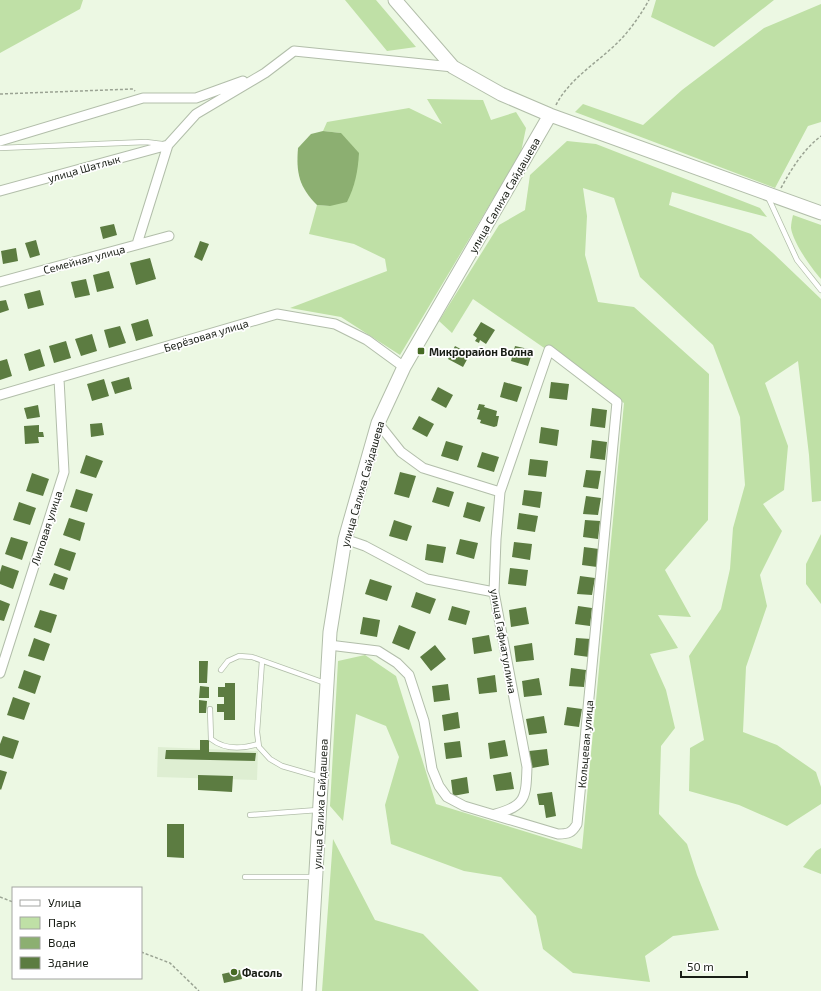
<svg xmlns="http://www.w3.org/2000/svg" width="821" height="991" font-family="'Exo 2',sans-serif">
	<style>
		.built { fill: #deeed2 }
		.green { fill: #bfe0a6 }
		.water { fill: #8caf71 }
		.building { fill: #5c7c41 }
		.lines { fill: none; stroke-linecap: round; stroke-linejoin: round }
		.lane-casing { stroke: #b2beaa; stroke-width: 6 }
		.street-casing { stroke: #b2beaa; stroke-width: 11 }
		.secondary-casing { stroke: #b2beaa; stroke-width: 15 }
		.path { stroke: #9aa393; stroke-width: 1.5; stroke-dasharray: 3 2; stroke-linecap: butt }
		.lane { stroke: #fff; stroke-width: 4.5 }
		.street { stroke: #fff; stroke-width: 9 }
		.secondary { stroke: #fff; stroke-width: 13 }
		.poi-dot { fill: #466a23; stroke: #fff; stroke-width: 1.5 }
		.labels { text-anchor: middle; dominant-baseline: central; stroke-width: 3.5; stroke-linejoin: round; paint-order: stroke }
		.street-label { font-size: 11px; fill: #191e16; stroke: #fff }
		.poi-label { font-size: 11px; font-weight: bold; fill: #191e16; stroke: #fff; text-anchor: start }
	</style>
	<rect width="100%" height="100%" fill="#ecf8e3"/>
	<path class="built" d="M158 747 258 751 257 780 157 777Z"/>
	<path class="green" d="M0 0H83L80 9 0 53Z
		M345 0H376L416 47 387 51Z
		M656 0H774L714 47 651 17Z
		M821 4V122L808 126 775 188 575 112 583 104 643 125 682 90 764 28Z
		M427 99 483 100 491 120 516 112 526 128 521 152 400 355 341 317 290 308 387 271 385 259 354 244 309 234 317 205 330 206 341 133 323 131 327 122 409 108 442 124Z
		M567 141 596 144 760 208 767 217 672 192 669 205 751 234 773 253 821 299V501L812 502 809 455 798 361 765 383 788 446 784 490 763 504 782 531 760 575 767 606 746 667 743 732 777 745 816 772 821 787V804L787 826 739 805 689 791 690 748 704 740 689 656 721 609 730 569 733 528 745 485 740 417 713 345 640 277 614 198 583 188 587 216 585 255 598 302 634 307 709 374 708 520 665 570 691 617 658 615 678 648 650 654 666 690 675 728 661 746 659 814 687 844 697 875 719 930 673 936 645 956 650 982 573 973 543 949 536 916 501 877 464 871 391 844 385 805 399 757 386 726 356 714 343 821 330 806 338 661 365 655 396 676 436 804 582 849 624 403 473 299 452 333 439 321 499 225 525 210 530 175Z
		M793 215 821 225V279C811 268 793 242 791 228 791 224 792 219 793 215Z
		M821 534V604L806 584V564Z
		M333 839 375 920 423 934 479 991H322Z
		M821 848V874L803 867 816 851Z"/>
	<path class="water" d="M323 131 341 133 359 153C358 171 355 186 347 202L330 206 317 205C299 187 296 173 298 148L311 134Z"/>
	<path class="building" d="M114 224 117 235 103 239 100 227Z
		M36 240 40 255 30 258 25 243Z
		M200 241 209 244 202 261 194 257Z
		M16 248 18 261 3 264 1 251Z
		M150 258 156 279 136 285 130 263Z
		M109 271 114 288 97 292 93 275Z
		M86 279 90 295 75 298 71 282Z
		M40 290 44 305 28 309 24 294Z
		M6 300 9 310 0 313V301Z
		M148 319 153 336 136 341 131 324Z
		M481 322 495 330 486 344 480 340 479 343 475 341 477 338 473 335Z
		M120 326 126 343 109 348 104 330Z
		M92 334 97 351 81 356 75 339Z
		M66 341 71 358 54 363 49 346Z
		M455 346 470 354 463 367 448 359Z
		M515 346 533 350 528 366 511 361Z
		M40 349 45 366 29 371 24 354Z
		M7 359 12 376 0 380V361Z
		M129 377 132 389 115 394 111 382Z
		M104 379 109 396 92 401 87 384Z
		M504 382 522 387 517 402 500 397Z
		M551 382 569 384 567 400 549 398Z
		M438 387 453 395 446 408 431 400Z
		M479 404 485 405 484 407 497 411 496 416H499L497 426 494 427 480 423 481 420 477 419 480 410H477Z
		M38 405 40 417 27 419 24 408Z
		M592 408 607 410 605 428 590 426Z
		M419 416 434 424 427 437 412 429Z
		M102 423 104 435 91 437 90 424Z
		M39 425V432H43L44 437H38L39 443 25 444 24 426Z
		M541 427 559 430 557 446 539 443Z
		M592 440 607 442 605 460 590 458Z
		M446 441 463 446 458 461 441 456Z
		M482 452 499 457 494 472 477 467Z
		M86 455 103 461 96 478 80 473Z
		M530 459 548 461 546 477 528 475Z
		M586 470 601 471 598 489 583 487Z
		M400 472 416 476 409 498 394 494Z
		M32 473 49 479 43 496 26 491Z
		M437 487 454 492 449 507 432 502Z
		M76 489 93 494 87 512 70 507Z
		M524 490 542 492 540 508 522 505Z
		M586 496 601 498 598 515 583 514Z
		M19 502 36 508 30 525 13 520Z
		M467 502 485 507 480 522 463 517Z
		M519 513 538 516 535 532 517 529Z
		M69 518 85 523 80 541 63 535Z
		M394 520 412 526 407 541 389 536Z
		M585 520 600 521 598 539 583 537Z
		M11 537 28 542 22 560 5 554Z
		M460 539 478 543 474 559 456 554Z
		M514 542 532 544 530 560 512 557Z
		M427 544 446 547 443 563 425 560Z
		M584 547 599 549 597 567 582 565Z
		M60 548 76 553 70 571 54 565Z
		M2 565 19 571 13 589 0 584V572Z
		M510 568 528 570 526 586 508 584Z
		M54 573 68 578 64 590 49 585Z
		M580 576 595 578 592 595 577 594Z
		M370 579 392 586 387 601 365 594Z
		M416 592 436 599 430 614 411 607Z
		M0 600 10 604 4 621 0 620Z
		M452 606 470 611 466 625 448 620Z
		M578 606 592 608 590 626 575 624Z
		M526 607 529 624 511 627 509 610Z
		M40 610 57 615 51 633 34 627Z
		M363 617 380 620 377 637 360 634Z
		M399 625 416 632 409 650 392 643Z
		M489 635 492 651 474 654 472 638Z
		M34 638 50 644 44 661 28 656Z
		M576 638 591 639 589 657 574 655Z
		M532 643 534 660 516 662 514 646Z
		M435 645 446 659 431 671 420 657Z
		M199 661H208L207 683H199Z
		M571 668 586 670 584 687 569 686Z
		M24 670 41 676 35 694 18 688Z
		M495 675 497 692 479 694 477 678Z
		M539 678 542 695 524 697 522 681Z
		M225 683H235V720H224V712H217V704H224V697H218V687H225Z
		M448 684 450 700 434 702 432 686Z
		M200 686 209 687V698H199Z
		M13 697 30 703 24 720 7 715Z
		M199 700 207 701 206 713H199Z
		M567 707 582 709 579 727 564 725Z
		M458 712 460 728 444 731 442 715Z
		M544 716 547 733 529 735 526 719Z
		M3 736 19 741 13 759 0 755V744Z
		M200 740H209V752L256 753 255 761 165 759 166 750H200Z
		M505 740 508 756 490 759 488 743Z
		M460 741 462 757 446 759 444 743Z
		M547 749 549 765 532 768 529 751Z
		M0 770 7 772 1 790 0 789Z
		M511 772 514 789 496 791 493 775Z
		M198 775 233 776 232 792 198 790Z
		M467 777 469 793 453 796 451 780Z
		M552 792 556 816 546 818 544 805H539L537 794Z
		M167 824H184V858L167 857Z
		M240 970 242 979 224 983 222 974Z"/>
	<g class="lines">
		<g class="lane-casing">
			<path id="lane" d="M0 148 146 142 162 144
				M768 197 797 260 821 290
				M262 661 257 732 259 747 270 759 282 766 320 777
				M221 670 228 661 239 656 252 657 325 683
				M210 709 211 739C225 750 242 749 258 744
				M250 815 318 810
				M245 877H314"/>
		</g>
		<g class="street-casing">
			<path id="street" d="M0 141 143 98H196L243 81
				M0 191 168 145
				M137 244 168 145 196 114 265 73 294 51 453 67
				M0 282 169 236
				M0 395 277 314 335 324 367 340 404 367
				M378 423 401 452 423 468 500 492
				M345 539 365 546 427 579 494 592
				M329 645 378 651 397 663 409 675 424 721 432 769 439 786 447 797 464 806 558 834C568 834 572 833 577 824L617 402 549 350 500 492 496 539 494 592 527 767C526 797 526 806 495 814
				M0 673 64 472 59 379"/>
		</g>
		<g class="secondary-casing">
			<path id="secondary" d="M395 0 453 67 501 94 550 115 821 213
				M309 991 330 632 345 539 378 423 404 367 550 115"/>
		</g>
		<path class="path" d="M0 94 133 89 135 91
			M556 105C570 77 602 60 622 38 633 26 641 14 649 0
			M781 188C792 168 803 150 821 136
			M0 897 13 902
			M141 952 170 963 199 991"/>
		<use href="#lane" class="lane"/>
		<use href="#street" class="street"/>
		<use href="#secondary" class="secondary"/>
	</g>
	<g class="poi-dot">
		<rect x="417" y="347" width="8" height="8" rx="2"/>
		<circle cx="234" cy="972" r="4"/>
	</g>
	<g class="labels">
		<g class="street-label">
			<text transform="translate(84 168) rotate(-16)">улица Шатлык</text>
			<text transform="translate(504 195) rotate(-60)">улица Салиха Сайдашева</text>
			<text transform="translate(84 259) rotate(-15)">Семейная улица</text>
			<text transform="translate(206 335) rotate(-17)">Берёзовая улица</text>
			<text transform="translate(362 484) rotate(-74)">улица Салиха Сайдашева</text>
			<text transform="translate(46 528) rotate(-72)">Липовая улица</text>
			<text transform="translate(504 641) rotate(80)">улица Гафиатуллина</text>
			<text transform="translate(585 744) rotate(-85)">Кольцевая улица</text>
			<text transform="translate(320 804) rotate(-87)">улица Салиха Сайдашева</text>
		</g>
		<g class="poi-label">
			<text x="429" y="351">Микрорайон Волна</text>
			<text x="242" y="972">Фасоль</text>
		</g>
	</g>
	<rect x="12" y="887" width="130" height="92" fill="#ffffff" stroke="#a3a5a2"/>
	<rect x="20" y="900" width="20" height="6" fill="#ffffff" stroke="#a3a5a2"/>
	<text x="48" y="907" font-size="12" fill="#191e16">Улица</text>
	<rect x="20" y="917" width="20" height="12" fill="#bfe0a6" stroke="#a3a5a2"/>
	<text x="48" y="927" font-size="12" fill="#191e16">Парк</text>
	<rect x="20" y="937" width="20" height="12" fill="#8caf71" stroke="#a3a5a2"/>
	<text x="48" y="947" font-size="12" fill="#191e16">Вода</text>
	<rect x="20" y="957" width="20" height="12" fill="#5c7c41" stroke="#a3a5a2"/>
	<text x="48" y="967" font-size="12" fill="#191e16">Здание</text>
	<path d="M681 971v6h66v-6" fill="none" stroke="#191e16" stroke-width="2"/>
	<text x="687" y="971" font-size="12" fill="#191e16" stroke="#ffffff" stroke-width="3" paint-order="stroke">50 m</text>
</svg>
